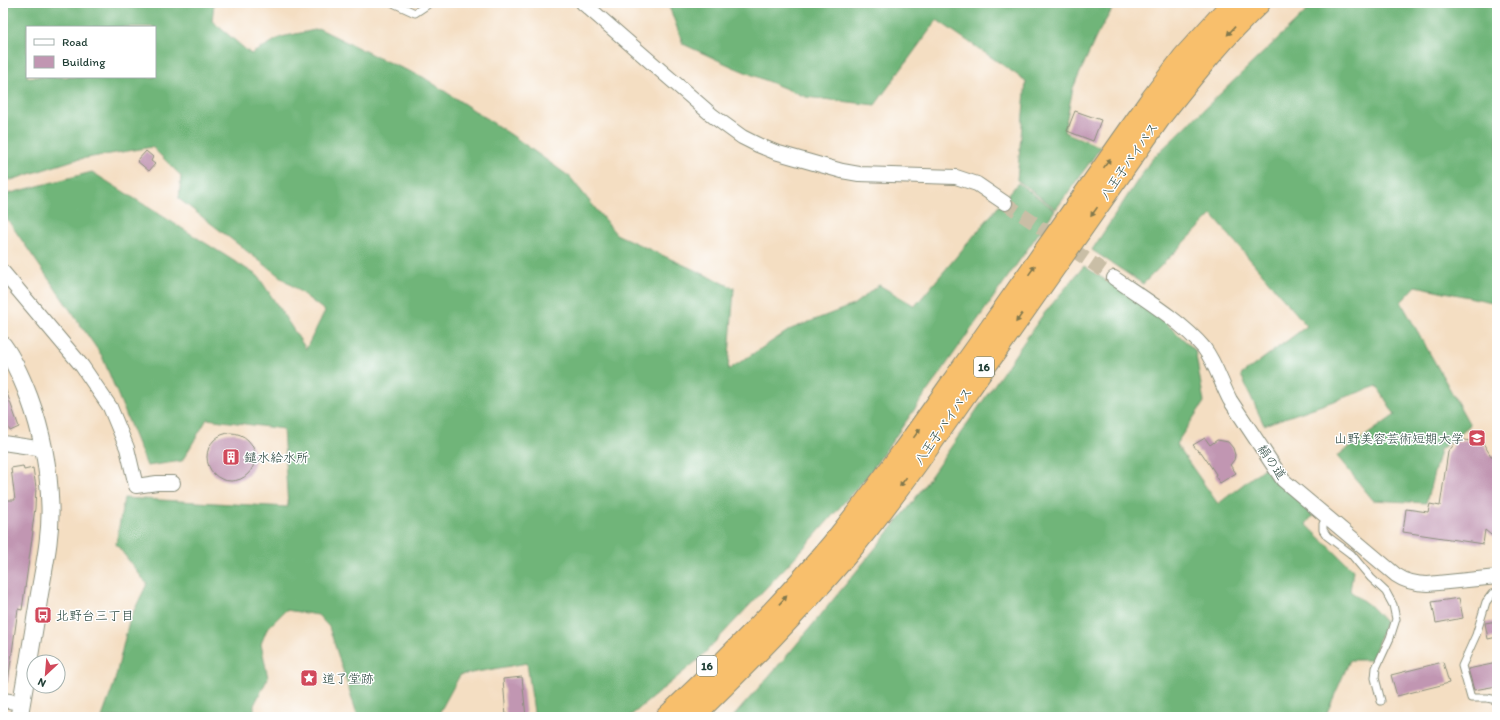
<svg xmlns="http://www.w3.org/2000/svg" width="1500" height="720" font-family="Itim,'Klee One',sans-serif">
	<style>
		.forest { fill: #70b579; stroke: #487956; fill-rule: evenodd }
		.building { fill: #c196b2 }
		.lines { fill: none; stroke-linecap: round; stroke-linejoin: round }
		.minor-tunnel { stroke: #c9bea6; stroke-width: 14; stroke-dasharray: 14 7; stroke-linecap: butt }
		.service-casing { stroke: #8a8e7b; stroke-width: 9 }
		.minor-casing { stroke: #8a8e7b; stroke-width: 16 }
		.tertiary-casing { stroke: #8a8e7b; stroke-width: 19 }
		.trunk-casing { stroke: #8a8e7b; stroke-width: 24 }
		.service { stroke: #fff; stroke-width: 7 }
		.minor { stroke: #fff; stroke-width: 14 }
		.tertiary { stroke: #fff; stroke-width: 17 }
		.trunk { stroke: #f8bf6c; stroke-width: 22 }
		.oneway { fill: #81784d }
		.labels { text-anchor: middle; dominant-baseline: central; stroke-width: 3; stroke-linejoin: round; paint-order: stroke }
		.shield { fill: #fff; stroke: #627771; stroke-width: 1 }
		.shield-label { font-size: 12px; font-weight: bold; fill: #1f3d34 }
		.street-label { font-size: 13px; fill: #1f3d34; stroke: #fff }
		.poi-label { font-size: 13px; fill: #1f3d34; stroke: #fff; text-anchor: start }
	</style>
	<rect width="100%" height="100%" fill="#fff"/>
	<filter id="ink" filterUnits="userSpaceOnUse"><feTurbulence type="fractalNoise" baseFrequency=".025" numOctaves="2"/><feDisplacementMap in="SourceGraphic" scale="8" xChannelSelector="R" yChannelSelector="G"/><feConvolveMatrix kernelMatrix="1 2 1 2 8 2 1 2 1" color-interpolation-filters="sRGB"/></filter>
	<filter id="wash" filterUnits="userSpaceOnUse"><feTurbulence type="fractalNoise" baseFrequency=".012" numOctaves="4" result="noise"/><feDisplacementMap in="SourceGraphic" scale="16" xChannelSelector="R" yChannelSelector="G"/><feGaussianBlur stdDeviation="0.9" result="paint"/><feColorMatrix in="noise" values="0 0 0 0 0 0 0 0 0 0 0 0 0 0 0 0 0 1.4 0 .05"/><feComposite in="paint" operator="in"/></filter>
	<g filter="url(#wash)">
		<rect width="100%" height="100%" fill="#f4dec2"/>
		<path class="forest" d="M3 3H214L212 21 251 54 281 37 320 29 383 60 423 77 513 136 570 177 616 234 734 288 728 370 791 329 853 305 879 285 915 306 1018 183 1055 210 869 474 811 540 699 659 629 717H532L534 712 527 663 460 675 437 717H358L329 627 318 615 286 610 267 629 261 644 268 678 254 705V717H102L114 684 129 621 147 584 116 544 124 498 288 507 283 429 207 419 182 461 147 466 102 356 3 213V195L92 172 258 276 306 349 325 311 179 199 181 176 152 147 74 160 11 180 3 177ZM27 27H155V77H27Z
			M668 3H1116L1097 35 1073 88 1064 132 1101 147 1056 209 1017 180 1026 81 937 20 875 105 806 97 733 67 683 44Z
			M1315 3H1497V303L1416 286 1401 302 1470 425 1440 450 1426 503 1373 500 1337 456 1395 415 1377 386 1264 425 1241 375 1307 326 1212 215 1143 284 1092 250 1151 160Z
			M1084 266 1154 312 1195 350 1204 402 1176 444 1218 504 1264 468 1313 515 1306 524 1353 570 1350 591 1370 606 1385 622 1372 660H1350L1325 717H733L791 651 910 506 1042 316Z"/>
		<g id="blocks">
			<path class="building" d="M1075 111 1101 120 1093 141 1067 131Z
				M146 151 153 157 151 161 155 164 149 171 137 161Z
				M3 385H4L19 427 10 431 3 417Z
				M207 457a24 24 0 1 1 48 0a24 24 0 1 1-48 0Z
				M1205 438 1210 445 1217 440 1223 441 1228 442 1233 448 1235 455 1234 460 1230 465 1236 473 1220 483 1215 476 1216 474 1201 452H1199L1193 445Z
				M1465 440 1483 443 1491 456H1497V540L1485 530 1483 544 1403 532 1406 509 1428 512 1430 504 1440 506 1448 452 1456 442Z
				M23 466 24 470 33 468 36 487 35 508 32 531H33L22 610 18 609 8 682H3V500H15L11 468Z
				M1459 598 1463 618 1436 623 1432 602Z
				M1497 621V637L1488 639 1485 623Z
				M1443 662 1449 683 1397 696 1391 675Z
				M1497 663V686L1474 690 1468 669Z
				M522 677 526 717H506L503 679Z"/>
		</g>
	</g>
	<g filter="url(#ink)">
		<use href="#blocks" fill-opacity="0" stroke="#8a8e7b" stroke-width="1"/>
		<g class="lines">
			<path class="minor-tunnel" d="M1005 203 1114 278"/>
			<g class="service-casing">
				<path id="service" d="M393 3 415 13 427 5 428 3
					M1327 518 1323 524V530L1327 536 1351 554 1371 578 1386 592 1393 605 1396 619 1390 638 1376 668 1375 678 1381 701
					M1497 593 1492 594 1486 602 1476 635 1462 666 1471 698H1487L1497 700"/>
			</g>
			<g class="minor-casing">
				<path id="minor" d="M583 3 713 116 742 137 758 145 775 152 842 171 859 174 956 177 977 184 1005 203
					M3 272 82 366 110 407 127 448 136 486 157 483H173
					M1114 278C1143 298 1181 321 1204 348 1216 364 1221 383 1230 400L1283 480 1396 575C1406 582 1416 584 1428 584L1497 577
					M3 443 44 449
					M3 700 21 703"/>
			</g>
			<g class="tertiary-casing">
				<path id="tertiary" d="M3 345C14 360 22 379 29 397 42 432 49 469 50 506 51 537 44 567 39 597 33 637 26 677 19 717"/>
			</g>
			<g class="trunk-casing">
				<path id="trunk" d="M667 717C725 663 782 605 833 544 884 481 930 414 977 348 1034 266 1092 185 1149 103L1184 57 1233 3
					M692 717C745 665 798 612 846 555 896 495 940 430 985 366 1044 282 1103 198 1162 114 1193 75 1223 37 1259 3"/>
			</g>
			<use href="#service" class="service"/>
			<use href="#minor" class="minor"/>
			<use href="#tertiary" class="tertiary"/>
			<use href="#trunk" class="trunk"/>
		</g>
		<defs><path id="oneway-solid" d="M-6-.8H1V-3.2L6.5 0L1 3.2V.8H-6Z"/></defs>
		<g class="oneway">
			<use href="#oneway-solid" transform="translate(1231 31) rotate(133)"/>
			<use href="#oneway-solid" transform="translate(1107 163) rotate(-55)"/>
			<use href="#oneway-solid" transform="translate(1094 212) rotate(125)"/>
			<use href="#oneway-solid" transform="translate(1032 270) rotate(-55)"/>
			<use href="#oneway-solid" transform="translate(1019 318) rotate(125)"/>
			<use href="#oneway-solid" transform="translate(917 433) rotate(-54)"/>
			<use href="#oneway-solid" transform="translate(903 482) rotate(126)"/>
			<use href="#oneway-solid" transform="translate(783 600) rotate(-47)"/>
		</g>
	</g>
	<defs>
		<g id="university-square" transform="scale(0.9)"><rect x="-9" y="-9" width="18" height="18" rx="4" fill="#d1495b" stroke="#fff"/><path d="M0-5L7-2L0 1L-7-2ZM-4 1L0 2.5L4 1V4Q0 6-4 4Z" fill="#fff"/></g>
		<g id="building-square" transform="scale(0.9)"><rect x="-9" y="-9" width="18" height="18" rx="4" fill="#d1495b" stroke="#fff"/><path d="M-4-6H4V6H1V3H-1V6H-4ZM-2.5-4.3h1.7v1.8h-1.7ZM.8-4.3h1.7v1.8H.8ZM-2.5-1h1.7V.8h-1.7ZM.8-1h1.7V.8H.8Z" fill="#fff"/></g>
		<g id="bus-square" transform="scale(0.9)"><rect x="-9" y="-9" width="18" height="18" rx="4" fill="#d1495b" stroke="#fff"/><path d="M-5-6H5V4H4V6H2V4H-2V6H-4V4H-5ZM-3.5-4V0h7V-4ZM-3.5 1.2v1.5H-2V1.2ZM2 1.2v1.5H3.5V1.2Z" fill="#fff"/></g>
		<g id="sight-square" transform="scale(0.9)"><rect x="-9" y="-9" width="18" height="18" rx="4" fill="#d1495b" stroke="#fff"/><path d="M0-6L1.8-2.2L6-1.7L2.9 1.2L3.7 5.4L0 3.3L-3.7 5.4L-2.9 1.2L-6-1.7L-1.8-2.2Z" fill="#fff"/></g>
	</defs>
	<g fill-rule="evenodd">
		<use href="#university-square" x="1477" y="438"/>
		<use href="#building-square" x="231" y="457"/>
		<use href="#bus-square" x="43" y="615"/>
		<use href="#sight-square" x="309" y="678"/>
	</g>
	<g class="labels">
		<g class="shield">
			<rect x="974" y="357" width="20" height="20" rx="3"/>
			<rect x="697" y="656" width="20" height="20" rx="3"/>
		</g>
		<g class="shield-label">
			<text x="984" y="367">16</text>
			<text x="707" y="666">16</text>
		</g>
		<g class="street-label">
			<text transform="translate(1129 161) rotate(-55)">八王子バイパス</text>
			<text transform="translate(943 426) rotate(-55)">八王子バイパス</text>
			<text transform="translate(1272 462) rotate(55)">絹の道</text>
		</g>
		<g class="poi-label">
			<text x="1464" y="438" text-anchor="end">山野美容芸術短期大学</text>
			<text x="244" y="457">鑓水給水所</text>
			<text x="56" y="615">北野台三丁目</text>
			<text x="322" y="678">道了堂跡</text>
		</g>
	</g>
	<rect width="1500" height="720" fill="none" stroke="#fff" stroke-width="16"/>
	<rect x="26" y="26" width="130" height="52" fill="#ffffff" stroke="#a5b1ae"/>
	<rect x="34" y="39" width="20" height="6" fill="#ffffff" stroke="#a5b1ae"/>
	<text x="62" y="46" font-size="12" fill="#1f3d34">Road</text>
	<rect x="34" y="56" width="20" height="12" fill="#c196b2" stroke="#a5b1ae"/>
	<text x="62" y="66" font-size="12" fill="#1f3d34">Building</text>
	<g transform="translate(46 674) rotate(206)"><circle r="19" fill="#ffffff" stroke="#a5b1ae"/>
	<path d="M0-3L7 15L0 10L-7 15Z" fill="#d1495b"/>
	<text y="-6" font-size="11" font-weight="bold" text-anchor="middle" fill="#1f3d34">N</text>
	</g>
</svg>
